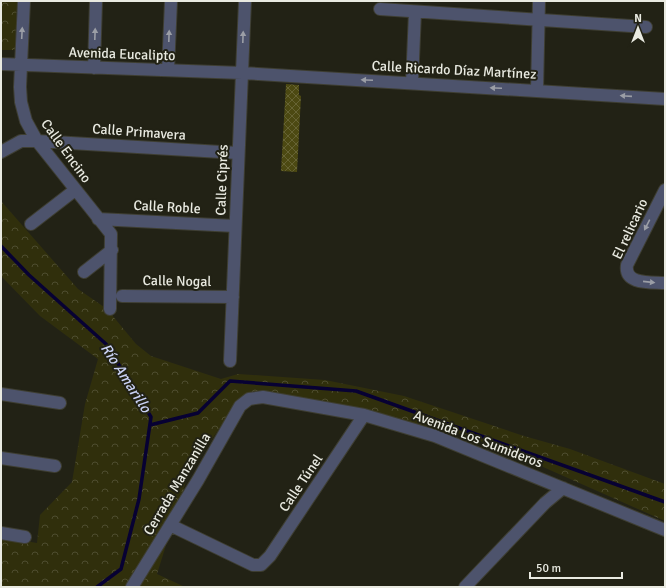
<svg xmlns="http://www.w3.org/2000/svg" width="666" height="588" font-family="Signika,sans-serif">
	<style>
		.park { fill: url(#park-crowns) }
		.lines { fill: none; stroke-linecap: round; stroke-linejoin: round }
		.stream { stroke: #070133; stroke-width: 3.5 }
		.building { fill: url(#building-cross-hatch) }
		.minor-casing { stroke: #3e3e32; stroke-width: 14 }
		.minor { stroke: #4d536c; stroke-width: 12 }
		.oneway { fill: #9b9ea6 }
		.labels { text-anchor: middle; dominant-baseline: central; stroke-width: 4; stroke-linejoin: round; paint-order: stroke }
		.street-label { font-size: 14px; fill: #e9eae1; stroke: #222215 }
		.water-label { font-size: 15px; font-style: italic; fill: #cad2f5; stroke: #222215 }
	</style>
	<defs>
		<pattern id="park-crowns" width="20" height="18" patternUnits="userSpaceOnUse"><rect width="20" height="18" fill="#302f0c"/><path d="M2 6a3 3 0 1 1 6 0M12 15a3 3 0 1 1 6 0" fill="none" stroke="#4e4d2f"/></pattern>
		<pattern id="building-cross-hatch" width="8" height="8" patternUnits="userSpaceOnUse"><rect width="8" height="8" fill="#4c4912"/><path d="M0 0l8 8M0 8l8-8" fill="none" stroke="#666334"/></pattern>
	</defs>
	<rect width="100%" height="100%" fill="#222215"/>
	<path class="park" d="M1 1H17L15 50H1Z
		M1 201 78 289 107 309 136 344 151 356 221 379 238 374 325 380 404 396 524 436 570 449 665 484V521L516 455 465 435 312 402H237L188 475 157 574 185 587H1V537L37 543 40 515 72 482 85 404 98 359 40 316 1 276Z"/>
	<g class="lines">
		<path class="stream" d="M1 246 29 275 106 344 151 417 139 499 121 569 97 587
			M150 425 198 413 230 381 356 391 665 502"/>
	</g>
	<path class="building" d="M286 84 299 85V95L301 96 297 172 281 171Z"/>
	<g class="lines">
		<g class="minor-casing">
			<path id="minor" d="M24 1 20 87 21 102 26 121 37 141 111 234 110 309
				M380 9 646 27
				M1 64 242 73 665 99
				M94 68 96 1
				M168 70 171 1
				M412 83 415 12
				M537 90 539 1
				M1 152 21 141H37L238 153
				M665 190 627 265C624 285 651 282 665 283
				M98 219 235 226
				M31 224 75 190
				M84 272 112 250
				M122 296 233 297
				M230 361 245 1
				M1 394 60 403
				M1 458 55 466
				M170 525 253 565H261L270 556 364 415
				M1 533 25 537
				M132 587 198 480 240 406 249 399 263 397 364 415 435 436 665 530
				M465 587 545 503 563 488"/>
		</g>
		<use href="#minor" class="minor"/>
	</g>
	<defs><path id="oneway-solid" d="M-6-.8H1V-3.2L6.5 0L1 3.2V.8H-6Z"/></defs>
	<g class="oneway">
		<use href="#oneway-solid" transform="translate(22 33) rotate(-87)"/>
		<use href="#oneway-solid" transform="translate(95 34) rotate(-88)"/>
		<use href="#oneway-solid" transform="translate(169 36) rotate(-88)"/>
		<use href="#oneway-solid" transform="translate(243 37) rotate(-88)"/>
		<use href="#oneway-solid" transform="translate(367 80) rotate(-177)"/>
		<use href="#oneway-solid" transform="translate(496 88) rotate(-177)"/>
		<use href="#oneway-solid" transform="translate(626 96) rotate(-176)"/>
		<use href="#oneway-solid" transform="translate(647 225) rotate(117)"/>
		<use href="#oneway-solid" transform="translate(649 282) rotate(6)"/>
	</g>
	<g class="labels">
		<g class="street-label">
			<text transform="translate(122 54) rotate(2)">Avenida Eucalipto</text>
			<text transform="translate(454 70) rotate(3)">Calle Ricardo Díaz Martínez</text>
			<text transform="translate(139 132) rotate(4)">Calle Primavera</text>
			<text transform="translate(66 151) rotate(54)">Calle Encino</text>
			<text transform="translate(222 180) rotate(-88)">Calle Ciprés</text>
			<text transform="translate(167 207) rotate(3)">Calle Roble</text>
			<text transform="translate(630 229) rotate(-65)">El relicario</text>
			<text transform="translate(177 281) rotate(1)">Calle Nogal</text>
			<text transform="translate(478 439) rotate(21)">Avenida Los Sumideros</text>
			<text transform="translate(301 483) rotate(-56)">Calle Túnel</text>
			<text transform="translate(177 484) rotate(-59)">Cerrada Manzanilla</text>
		</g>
		<g class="water-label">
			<text transform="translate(126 378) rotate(57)">Río Amarillo</text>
		</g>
	</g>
	<rect width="666" height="588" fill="none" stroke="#e9eae1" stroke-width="4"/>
	<g transform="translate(638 28)" stroke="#222215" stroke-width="3" paint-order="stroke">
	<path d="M0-3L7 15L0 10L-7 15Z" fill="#e9eae1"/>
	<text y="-6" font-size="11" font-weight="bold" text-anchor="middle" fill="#e9eae1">N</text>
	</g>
	<path d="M530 572v6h92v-6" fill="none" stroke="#e9eae1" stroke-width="2"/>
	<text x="536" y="572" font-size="12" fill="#e9eae1" stroke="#222215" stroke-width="3" paint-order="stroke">50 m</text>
</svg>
